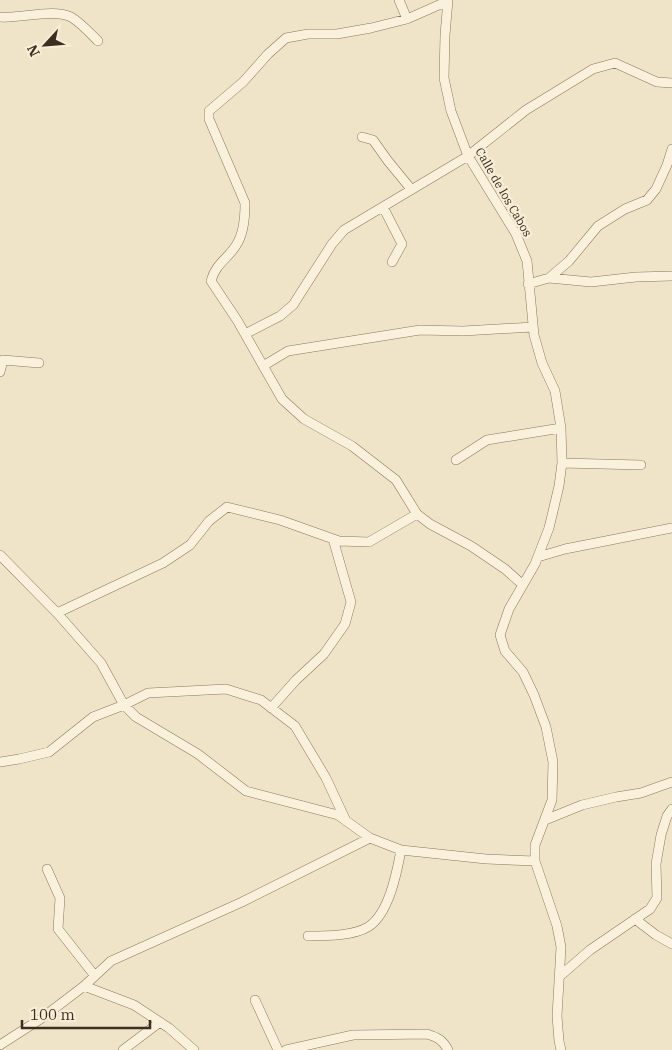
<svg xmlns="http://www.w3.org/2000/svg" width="672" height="1050" font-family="'IBM Plex Serif',serif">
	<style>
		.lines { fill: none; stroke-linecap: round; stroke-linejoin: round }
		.minor-casing { stroke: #8d765c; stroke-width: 10 }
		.minor { stroke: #faf1dc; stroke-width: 9 }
		.labels { text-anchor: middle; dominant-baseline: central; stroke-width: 4.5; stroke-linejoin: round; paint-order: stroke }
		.street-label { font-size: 12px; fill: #3d2e20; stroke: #f7eed8 }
	</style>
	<rect width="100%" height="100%" fill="#f0e4c8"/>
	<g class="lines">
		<g class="minor-casing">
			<path id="minor" d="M399 0 407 19
				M448 0 445 35 444 78 451 111 468 156 516 234 527 261 534 335 542 363 555 391 561 428 562 463 559 486 549 528 535 564 509 609 500 635 505 651 523 672 534 695 546 727 553 762 552 800 535 845V861L557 926 561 947 557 1016 559 1041 561 1050
				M448 1 407 19 371 28 337 34H308L286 38 268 54 243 82 209 111V119L245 203C245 216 244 231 238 242 230 258 216 262 211 281L237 320 282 399 304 419 352 446 396 480 417 514 430 524 471 546 505 569 523 585
				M0 17C20 19 53 8 71 17 81 23 90 33 98 41
				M362 137 373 140 388 161 411 189
				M383 207 402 244 392 262
				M549 278 569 261 598 226 625 209 647 200 656 189 667 165 672 149
				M528 284 549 278 591 282 636 277 672 276
				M245 334 280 316 293 305 332 244 344 230 468 156 526 110 593 69 615 63 657 82 672 83
				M263 366 288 351 420 330 463 331 533 327
				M0 372 3 360 39 363
				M456 460 487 440 561 428
				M562 463 641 465
				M0 555 57 613 101 663 124 705 136 717 198 754 246 791 338 815 370 838 401 850 486 859 535 861
				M538 557 565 549 672 528
				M57 613 163 563 190 545 209 521 227 507 280 520 339 541 369 542 417 514
				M271 708 296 680 324 654 345 624 351 602 333 539
				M0 762 19 759 49 752 93 717 124 705 148 693 226 689 261 700 295 726 326 778 346 821
				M545 820 582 805 616 797 641 793 672 782
				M47 869 60 898 58 929 95 976
				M635 919 656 935 672 944
				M308 936C326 936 353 936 368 927 389 914 397 872 401 850
				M560 976 590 950 650 909 657 898 656 864 661 835 667 816 672 809
				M84 986 134 1005 169 1028 194 1050
				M255 1000 278 1050
				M0 1045 42 1018 84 986 111 961 242 902 370 838
				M123 1050 160 1022
				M286 1050 353 1035 427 1034C437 1037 443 1040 448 1050"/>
		</g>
		<use href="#minor" class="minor"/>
	</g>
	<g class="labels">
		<g class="street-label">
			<text transform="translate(504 192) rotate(60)">Calle de los Cabos</text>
		</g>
	</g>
	<g transform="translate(45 45) rotate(244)" stroke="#f7eed8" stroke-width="4" paint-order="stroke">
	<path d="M0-4L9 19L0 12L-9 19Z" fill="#3d2e20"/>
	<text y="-8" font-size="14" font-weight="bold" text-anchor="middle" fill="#3d2e20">N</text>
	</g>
	<path d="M22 1020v8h128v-8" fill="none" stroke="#3d2e20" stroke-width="2.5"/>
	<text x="30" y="1020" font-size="15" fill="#3d2e20" stroke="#f7eed8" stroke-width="4" paint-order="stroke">100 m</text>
</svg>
